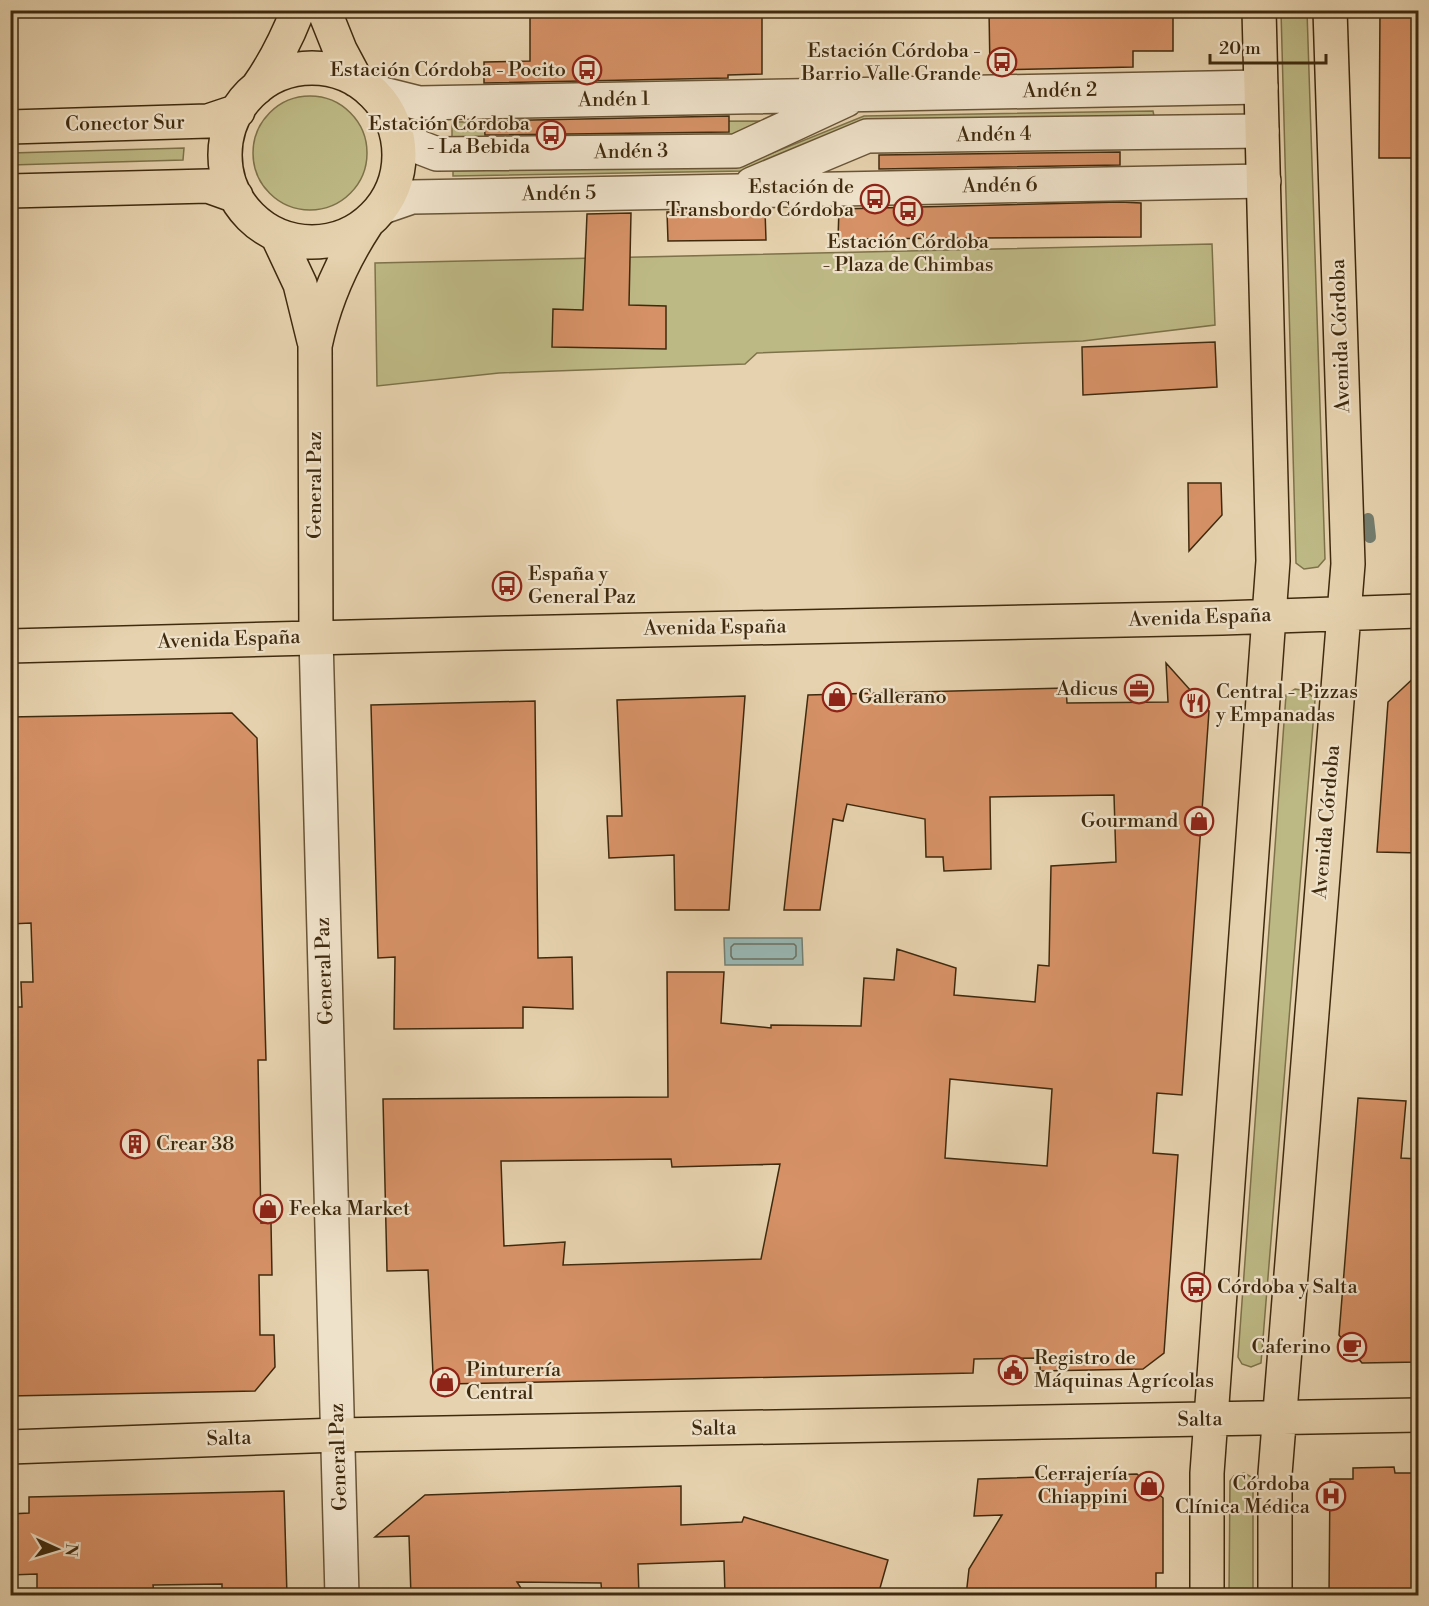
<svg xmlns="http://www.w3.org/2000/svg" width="1429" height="1606" font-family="'Libre Bodoni',serif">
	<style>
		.green { fill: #bdb985; stroke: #7e724a; stroke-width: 1.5 }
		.water { fill: #98b6b2; stroke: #747e70; stroke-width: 1.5 }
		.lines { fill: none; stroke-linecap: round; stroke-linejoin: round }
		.shore { stroke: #6c7060; stroke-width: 1.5 }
		.stream { stroke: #747e70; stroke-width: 12 }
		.building { fill: #d69166; stroke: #3f2a0e; stroke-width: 1.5; fill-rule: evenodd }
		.minor-casing { stroke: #695436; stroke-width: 36 }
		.major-casing { stroke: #3f2a0e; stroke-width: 36 }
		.minor { stroke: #efe2ca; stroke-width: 33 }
		.major { stroke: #e6d2ae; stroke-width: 33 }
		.labels { text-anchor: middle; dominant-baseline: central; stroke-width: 4.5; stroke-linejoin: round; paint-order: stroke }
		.poi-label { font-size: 20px; fill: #3f2a0e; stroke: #efe2ca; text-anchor: end }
		.street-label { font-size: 20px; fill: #3f2a0e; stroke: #efe2ca }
	</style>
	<rect width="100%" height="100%" fill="#e6d2ae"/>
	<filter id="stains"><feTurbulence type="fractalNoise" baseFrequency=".00333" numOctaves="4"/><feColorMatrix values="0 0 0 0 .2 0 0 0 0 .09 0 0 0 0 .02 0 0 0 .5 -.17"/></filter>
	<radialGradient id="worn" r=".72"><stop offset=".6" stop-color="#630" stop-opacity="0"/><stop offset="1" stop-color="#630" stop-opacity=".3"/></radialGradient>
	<path class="green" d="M1281 11H1307L1325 559 1318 567 1304 569 1296 563Z
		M253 153a57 57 0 1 1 114 0a57 57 0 1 1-114 0Z
		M1153 111 1154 116 865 121 744 171 453 176V171L743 165 864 116Z
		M763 121 729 137 452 138V122Z
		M184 148 183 160 11 165V153Z
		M1212 244 1215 325 1083 341 757 353 745 364 499 373 377 386 375 263Z
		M1295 689 1307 691 1315 700 1261 1363 1251 1367 1242 1364 1238 1357 1286 695Z
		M1244 1473 1253 1478V1595H1229L1230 1481 1234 1476Z"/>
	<path class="water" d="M724 938H802L803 965H725Z"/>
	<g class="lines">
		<path class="shore" d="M734 944H794L796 946V956L793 959H733L731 956V947Z"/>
		<path class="stream" d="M1368 519 1370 537"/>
	</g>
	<path class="building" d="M530 10H762V74L728 75V78L484 83V62L530 61Z
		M989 10H1173V51H1133V67L990 70Z
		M1380 10H1419V158H1379Z
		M729 116V132L485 135 484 121Z
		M1120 152V165L879 169V155Z
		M1120 202 1141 203V237L838 239 839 209Z
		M765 210 766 240 668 241 667 212Z
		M631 213 629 305 666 306V349L552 347 553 309 583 310 587 214Z
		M1215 342 1217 387 1083 395 1082 347Z
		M1188 483H1221L1222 515 1189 551Z
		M1166 663 1209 711 1182 1095 1157 1093 1153 1153 1178 1155 1164 1353 1143 1369 1040 1371V1358L974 1359 973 1373 444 1384 433 1374 428 1270 387 1271 383 1099 668 1097 667 972H724L721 1023 771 1028V1025L861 1026 864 978 894 980 897 949 956 968 954 995 1035 1002 1038 965 1049 966 1051 866 1116 862 1114 795 990 797 991 869 944 871 943 857H926L925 819 847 804 843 821 833 819 820 910H784L808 695 1066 688 1067 703 1168 702ZM950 1079 1052 1089 1047 1166 945 1158ZM671 1159 672 1167 780 1164 761 1259 563 1265 565 1242 504 1246 501 1161Z
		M1419 673V853L1377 852 1388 702Z
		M745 696 729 910H675L674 855 609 858 607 816H622L617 700Z
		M535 701 538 958 572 957 573 1009 523 1007V1028L394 1029 395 957 378 958 371 705Z
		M232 713 257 738 266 1060H258L261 1223H271L272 1275H259L260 1335H274L275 1367 255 1391 10 1396V1007H22L21 982H33L31 923 10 924V717Z
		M1358 1098 1406 1101 1401 1158 1419 1159V1362L1362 1363 1339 1335Z
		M1394 1467 1395 1473H1419V1596H1329L1330 1479H1353V1468Z
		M1137 1474 1163 1498V1573H1156V1596H966L969 1569 1002 1515 974 1516 978 1479Z
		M681 1486V1525L742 1522 744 1517 888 1560 880 1588 768 1589V1596H725L724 1561 638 1564 639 1596H602L601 1583 517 1582 526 1596H411L409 1536 375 1537 425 1495Z
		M284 1491 287 1596H222V1584L153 1585 154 1593H126V1596H37V1574L10 1575V1514L29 1513V1497Z"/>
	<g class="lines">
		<g class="minor-casing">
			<path id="minor" d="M371 91 419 103 1261 87
				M397 134 411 144 437 154 736 151 846 100
				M752 184 867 136 1262 131
				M383 207 412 197 1264 181
				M316 638 342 1596"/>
		</g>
		<g class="major-casing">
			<path id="major" d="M324 10 340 50 356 80
				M225 155a87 87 0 1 1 174 0a87 87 0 1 1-174 0Z
				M257 88C274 64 287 38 298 10
				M10 127 208 121 238 111
				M10 191 208 186 236 196
				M277 235 300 284 314 341
				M316 638 315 346C324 302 342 261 367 223
				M10 646 506 633 1222 618 1418 611
				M10 1447 338 1435 1418 1415
				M1207 1596V1473L1273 561 1259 10
				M1275 1596V1474L1348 564 1330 10"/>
		</g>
		<use href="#minor" class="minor"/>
		<use href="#major" class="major"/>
	</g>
	<defs>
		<g id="bus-ring" transform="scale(1.5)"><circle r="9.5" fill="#efe2ca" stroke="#8f2418" stroke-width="1.5"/><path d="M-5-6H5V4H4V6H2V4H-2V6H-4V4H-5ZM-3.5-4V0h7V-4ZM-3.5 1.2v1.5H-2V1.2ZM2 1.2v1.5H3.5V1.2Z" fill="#8f2418"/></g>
		<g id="office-ring" transform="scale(1.5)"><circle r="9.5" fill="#efe2ca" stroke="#8f2418" stroke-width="1.5"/><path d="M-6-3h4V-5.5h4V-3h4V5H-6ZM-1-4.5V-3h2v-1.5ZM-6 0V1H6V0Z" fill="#8f2418"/></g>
		<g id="shop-ring" transform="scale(1.5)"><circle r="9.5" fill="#efe2ca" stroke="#8f2418" stroke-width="1.5"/><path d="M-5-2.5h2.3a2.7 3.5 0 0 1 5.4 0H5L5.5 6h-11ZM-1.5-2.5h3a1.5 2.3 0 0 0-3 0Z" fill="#8f2418"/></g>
		<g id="restaurant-ring" transform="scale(1.5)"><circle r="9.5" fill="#efe2ca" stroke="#8f2418" stroke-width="1.5"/><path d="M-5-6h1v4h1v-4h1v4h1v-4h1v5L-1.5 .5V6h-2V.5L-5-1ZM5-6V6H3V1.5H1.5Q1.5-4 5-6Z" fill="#8f2418"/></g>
		<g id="building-ring" transform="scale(1.5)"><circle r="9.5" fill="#efe2ca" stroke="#8f2418" stroke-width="1.5"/><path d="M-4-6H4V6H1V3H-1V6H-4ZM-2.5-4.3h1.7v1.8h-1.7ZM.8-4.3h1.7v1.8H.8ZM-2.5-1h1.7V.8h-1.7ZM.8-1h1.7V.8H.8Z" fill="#8f2418"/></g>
		<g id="cafe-ring" transform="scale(1.5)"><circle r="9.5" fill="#efe2ca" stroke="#8f2418" stroke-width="1.5"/><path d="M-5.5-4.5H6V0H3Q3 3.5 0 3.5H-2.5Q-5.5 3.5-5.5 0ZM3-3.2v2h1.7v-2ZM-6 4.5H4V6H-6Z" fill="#8f2418"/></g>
		<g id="civic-ring" transform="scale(1.5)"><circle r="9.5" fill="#efe2ca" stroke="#8f2418" stroke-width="1.5"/><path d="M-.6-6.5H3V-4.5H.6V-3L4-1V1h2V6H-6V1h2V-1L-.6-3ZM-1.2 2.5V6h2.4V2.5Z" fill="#8f2418"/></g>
		<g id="hospital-ring" transform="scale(1.5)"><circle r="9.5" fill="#efe2ca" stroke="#8f2418" stroke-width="1.5"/><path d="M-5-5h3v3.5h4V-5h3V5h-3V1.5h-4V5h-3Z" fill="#8f2418"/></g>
	</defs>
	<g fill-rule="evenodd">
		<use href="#bus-ring" x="1002" y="62"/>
		<use href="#bus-ring" x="587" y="70"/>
		<use href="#bus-ring" x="551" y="135"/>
		<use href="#bus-ring" x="875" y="199"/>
		<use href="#bus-ring" x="908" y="211"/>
		<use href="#bus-ring" x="507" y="586"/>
		<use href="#office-ring" x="1139" y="689"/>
		<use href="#shop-ring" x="837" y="697"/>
		<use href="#restaurant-ring" x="1195" y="703"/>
		<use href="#shop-ring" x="1199" y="821"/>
		<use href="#building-ring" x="135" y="1144"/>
		<use href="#shop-ring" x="268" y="1209"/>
		<use href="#bus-ring" x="1196" y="1287"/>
		<use href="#cafe-ring" x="1352" y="1347"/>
		<use href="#civic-ring" x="1013" y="1370"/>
		<use href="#shop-ring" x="445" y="1382"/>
		<use href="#shop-ring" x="1149" y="1486"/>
		<use href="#hospital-ring" x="1331" y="1496"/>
	</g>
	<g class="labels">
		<g class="poi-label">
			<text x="981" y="51">Estación Córdoba -<tspan x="981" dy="23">Barrio Valle Grande</tspan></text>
			<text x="566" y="70">Estación Córdoba - Pocito</text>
			<text x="530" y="124">Estación Córdoba<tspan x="530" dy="23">- La Bebida</tspan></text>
			<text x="854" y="187">Estación de<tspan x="854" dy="23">Transbordo Córdoba</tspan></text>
			<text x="908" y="242" text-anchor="middle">Estación Córdoba<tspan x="908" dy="23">- Plaza de Chimbas</tspan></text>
			<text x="528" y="574" text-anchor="start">España y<tspan x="528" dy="23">General Paz</tspan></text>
			<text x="1118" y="689">Adicus</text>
			<text x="1216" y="692" text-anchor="start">Central - Pizzas<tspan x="1216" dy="23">y Empanadas</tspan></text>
			<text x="858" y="697" text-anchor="start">Gallerano</text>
			<text x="1178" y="821">Gourmand</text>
			<text x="156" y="1144" text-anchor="start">Crear 38</text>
			<text x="289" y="1209" text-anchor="start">Feeka Market</text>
			<text x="1217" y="1287" text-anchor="start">Córdoba y Salta</text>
			<text x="1331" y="1347">Caferino</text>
			<text x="1034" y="1358" text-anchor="start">Registro de<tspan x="1034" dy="23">Máquinas Agrícolas</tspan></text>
			<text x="466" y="1370" text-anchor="start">Pinturería<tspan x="466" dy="23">Central</tspan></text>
			<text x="1128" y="1474">Cerrajería<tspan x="1128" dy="23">Chiappini</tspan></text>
			<text x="1310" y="1484">Córdoba<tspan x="1310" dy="23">Clínica Médica</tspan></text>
		</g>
		<g class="street-label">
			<text transform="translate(1060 91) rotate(-1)">Andén 2</text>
			<text transform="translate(614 100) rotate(-1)">Andén 1</text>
			<text transform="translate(125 124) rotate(-1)">Conector Sur</text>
			<text transform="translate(994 135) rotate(-1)">Andén 4</text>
			<text transform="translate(631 152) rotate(-1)">Andén 3</text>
			<text transform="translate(1000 186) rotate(-1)">Andén 6</text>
			<text transform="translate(559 194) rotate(-1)">Andén 5</text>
			<text transform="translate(1341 336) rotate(-92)">Avenida Córdoba</text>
			<text transform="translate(315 485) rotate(-90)">General Paz</text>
			<text transform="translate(1200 618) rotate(-2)">Avenida España</text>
			<text transform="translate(715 628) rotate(-1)">Avenida España</text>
			<text transform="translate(229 640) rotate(-2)">Avenida España</text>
			<text transform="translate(1327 822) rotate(-85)">Avenida Córdoba</text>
			<text transform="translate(325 971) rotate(-92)">General Paz</text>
			<text transform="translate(1200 1420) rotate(-1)">Salta</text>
			<text transform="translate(714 1429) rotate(-1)">Salta</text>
			<text transform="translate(229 1439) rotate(-2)">Salta</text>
			<text transform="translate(339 1457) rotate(-92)">General Paz</text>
		</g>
	</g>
	<rect width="1429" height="1606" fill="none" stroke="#e6d2ae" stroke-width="36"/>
	<rect x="12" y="12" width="1405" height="1582" fill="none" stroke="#3f2a0e" stroke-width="3"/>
	<rect x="18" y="18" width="1393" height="1570" fill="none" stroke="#3f2a0e" stroke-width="1.5"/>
	<g transform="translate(57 1549) rotate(94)" stroke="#efe2ca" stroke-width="4.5" paint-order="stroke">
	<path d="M0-4.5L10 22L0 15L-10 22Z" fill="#3f2a0e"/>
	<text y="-9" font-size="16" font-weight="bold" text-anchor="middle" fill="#3f2a0e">N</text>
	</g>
	<path d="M1210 54v9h116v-9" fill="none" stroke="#3f2a0e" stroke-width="3"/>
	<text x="1219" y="54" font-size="18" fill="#3f2a0e" stroke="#efe2ca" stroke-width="4.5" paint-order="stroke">20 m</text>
	<rect width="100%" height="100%" filter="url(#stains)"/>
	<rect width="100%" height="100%" fill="url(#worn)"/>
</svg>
